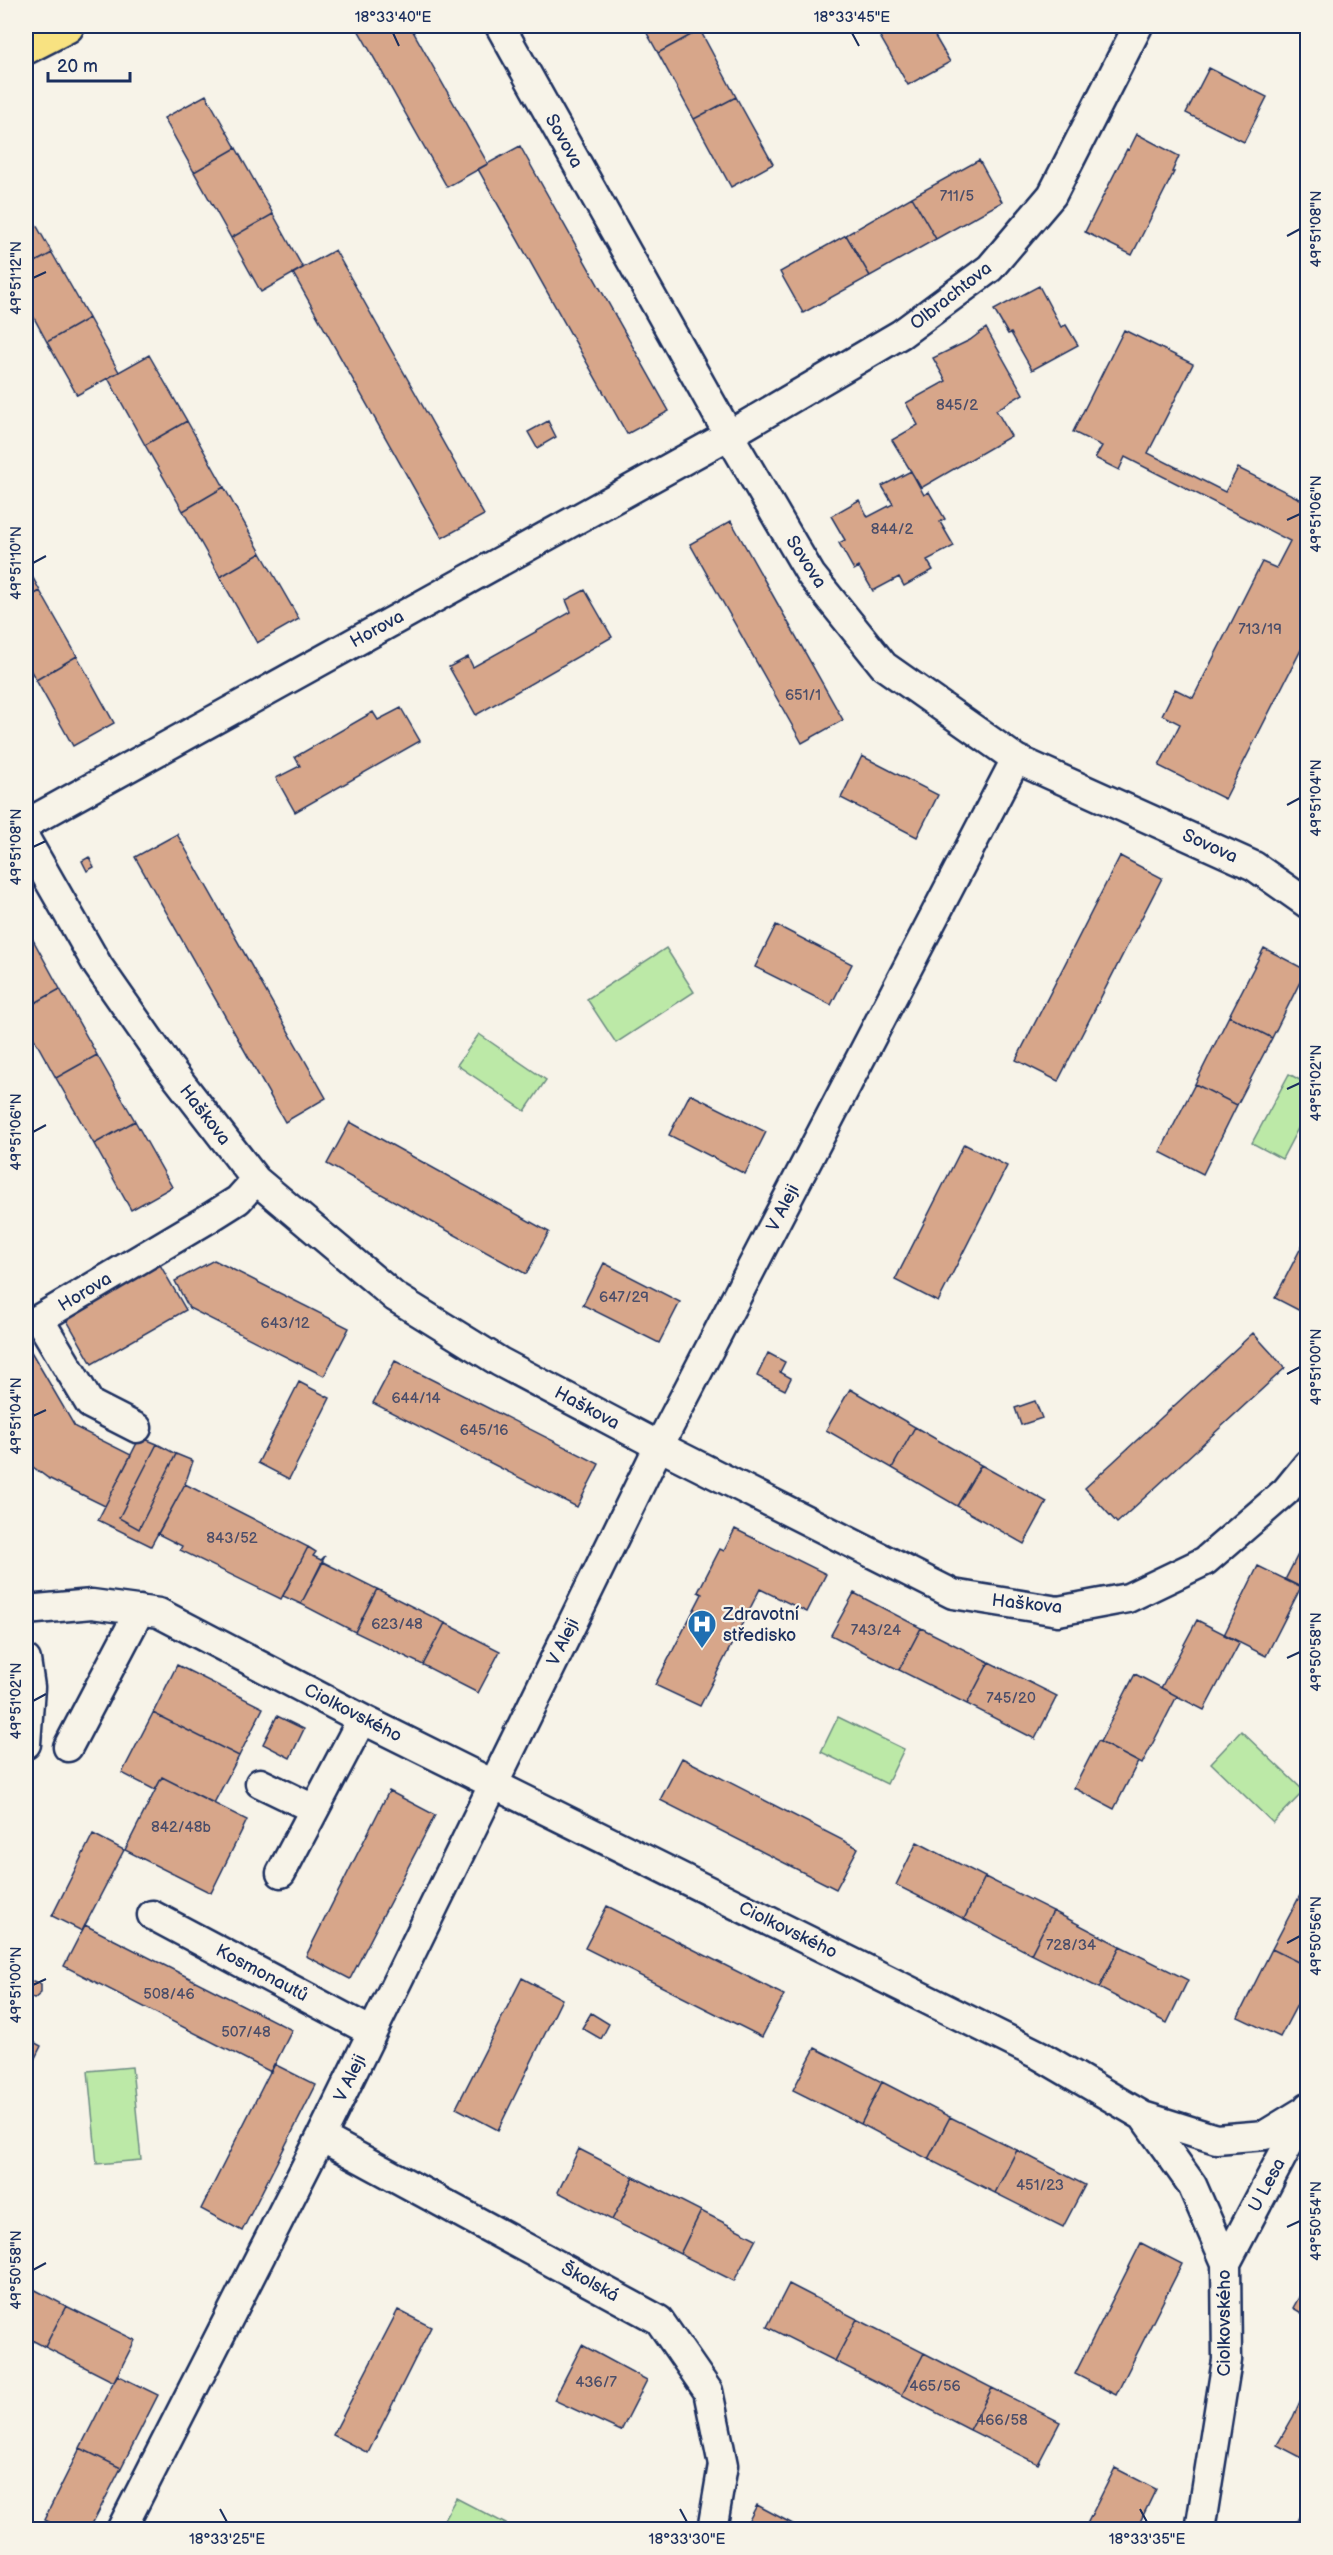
<svg xmlns="http://www.w3.org/2000/svg" width="1333" height="2555" font-family="'Balsamiq Sans',sans-serif">
	<style>
		.green { fill: #bce9a7; stroke: #6c8c82; stroke-width: 1.5 }
		.building { fill: #d7a68a; stroke: #1b2f5e; stroke-width: 1.5 }
		.lines { fill: none; stroke-linecap: round; stroke-linejoin: round }
		.minor-casing { stroke: #1b2f5e; stroke-width: 33 }
		.major-casing { stroke: #1b2f5e; stroke-width: 38 }
		.minor { stroke: #f7f3e8; stroke-width: 28 }
		.major { stroke: #f8e281; stroke-width: 33 }
		.ticks { fill: none; stroke: #1b2f5e; stroke-width: 2 }
		.labels { text-anchor: middle; dominant-baseline: central; stroke-width: 4.5; stroke-linejoin: round; paint-order: stroke }
		.number-label { font-size: 15px; fill: #4a4d69 }
		.street-label { font-size: 18px; fill: #1b2f5e; stroke: #f7f3e8 }
		.poi-label { font-size: 18px; fill: #1b2f5e; stroke: #f7f3e8; text-anchor: start }
		.neatline { fill: none; stroke: #1b2f5e; stroke-width: 2 }
		.ticks-label { font-size: 15px; text-anchor: middle; fill: #1b2f5e }
	</style>
	<rect width="100%" height="100%" fill="#f7f3e8"/>
	<filter id="ink" filterUnits="userSpaceOnUse"><feTurbulence type="fractalNoise" baseFrequency=".0167" numOctaves="2"/><feDisplacementMap in="SourceGraphic" scale="12" xChannelSelector="R" yChannelSelector="G"/><feConvolveMatrix kernelMatrix="1 2 1 2 8 2 1 2 1" color-interpolation-filters="sRGB"/></filter>
	<g filter="url(#ink)">
		<path class="green" d="M666 948 694 992 616 1043 587 999Z
			M479 1034 546 1080 525 1111 457 1065Z
			M1289 1074 1307 1084V1111L1282 1159 1252 1143Z
			M838 1717 904 1749 887 1784 821 1752Z
			M1241 1731 1304 1791 1273 1823 1211 1763Z
			M132 2067 141 2160 97 2164 88 2071Z
			M456 2498 508 2525 505 2529H439Z"/>
		<path class="building" d="M356 26H410L488 164 447 187Z
			M643 26H697L700 30 658 53Z
			M874 26H929L950 62 908 85Z
			M700 30 736 97 694 119 658 53Z
			M1209 68 1267 97 1244 142 1186 113Z
			M206 95 236 148 194 172 164 118Z
			M736 97 773 164 731 187 694 119Z
			M1137 134 1179 156 1172 172H1174L1132 255 1085 232 1127 149 1129 150Z
			M520 146 669 411 627 434 478 169Z
			M236 148 273 214 231 238 194 172Z
			M979 160 1002 202 936 239 912 197Z
			M912 197 936 239 870 276 846 235Z
			M26 207 52 253 26 267Z
			M273 214 303 268 261 292 231 238Z
			M846 235 870 276 803 313 780 272Z
			M335 250 484 515 442 538 293 273Z
			M52 253 89 318 47 342 26 303V267Z
			M1039 286 1061 327 1066 325 1078 345 1032 370 1011 333 1008 334 994 310Z
			M89 318 119 372 77 395 47 342Z
			M986 328 1023 394 996 410 1011 436 921 488 892 440 918 425 906 403 946 381 933 358 970 340Z
			M1124 330 1193 364 1148 453 1225 492 1238 468 1308 503V636L1225 799 1159 766 1180 724 1162 715 1175 689 1193 698 1262 562 1276 568 1290 541 1125 457 1119 470 1095 458 1102 446 1073 432Z
			M149 355 187 421 145 445 108 378Z
			M187 421 224 487 183 511 145 445Z
			M548 421 556 437 537 448 528 432Z
			M911 471 924 495 929 492 945 519 940 522 954 546 927 560 933 570 904 586 899 577 873 591 859 567 854 570 839 543 845 540 831 516 859 500 868 517 893 504 882 486Z
			M224 487 261 553 220 577 183 511Z
			M731 521 843 720 802 743 690 544Z
			M261 553 299 619 257 643 220 577Z
			M26 565 40 591 26 599Z
			M585 590 612 637 476 715 449 667 468 657 473 667 571 612 566 600Z
			M40 591 77 656 36 680 26 662V599Z
			M77 656 114 723 73 746 36 680Z
			M401 708 420 741 295 812 276 778 300 766 295 757 373 712 378 720Z
			M862 756 938 795 917 837 841 798Z
			M177 834 326 1098 285 1122 135 857Z
			M1120 856 1162 878 1058 1081 1016 1060Z
			M89 857 94 867 87 871 82 861Z
			M776 925 852 964 831 1005 755 967Z
			M26 927 60 989 26 1008Z
			M1264 948 1306 970 1272 1038 1229 1016Z
			M60 989 97 1055 56 1078 26 1024V1008Z
			M1229 1016 1272 1038 1237 1105 1195 1084Z
			M97 1055 135 1121 94 1144 56 1078Z
			M1195 1084 1237 1105 1203 1174 1160 1152Z
			M690 1094 766 1132 745 1174 669 1135Z
			M135 1121 172 1187 131 1210 94 1144Z
			M350 1122 549 1232 526 1274 327 1164Z
			M964 1144 1007 1166 938 1302 895 1280Z
			M1308 1234V1315L1275 1298Z
			M214 1260 349 1328 324 1376 189 1308 175 1281Z
			M159 1263 186 1310 92 1364 65 1317Z
			M604 1263 680 1302 659 1343 583 1305Z
			M1253 1333 1285 1368 1117 1523 1085 1488Z
			M26 1343 75 1427 131 1455 105 1506 48 1478 33 1467 26 1457Z
			M768 1353 785 1362 780 1372 791 1378 785 1390 757 1376Z
			M395 1361 599 1464 577 1507 373 1403Z
			M299 1382 330 1398 289 1479 258 1463Z
			M850 1389 915 1427 892 1468 826 1430Z
			M1035 1401 1042 1418 1021 1425 1015 1408Z
			M915 1427 981 1465 957 1506 892 1468Z
			M140 1437 157 1444 119 1518 139 1529 176 1454 193 1461 185 1484 151 1546 98 1520Z
			M157 1444 176 1454 139 1529 119 1518Z
			M981 1465 1047 1502 1024 1544 957 1506Z
			M185 1484 308 1547 281 1599 180 1550 182 1546 158 1534Z
			M735 1529 826 1574 807 1612 760 1589 700 1706 655 1685 702 1594 698 1592 720 1549 724 1551Z
			M1308 1535V1591L1285 1580Z
			M308 1547 316 1552 313 1556 321 1560 325 1556 301 1604 283 1596Z
			M323 1562 377 1589 355 1632 301 1604Z
			M1258 1566 1301 1587 1266 1656 1224 1635Z
			M377 1589 445 1623 423 1665 355 1632Z
			M854 1593 921 1628 899 1670 831 1635Z
			M1197 1620 1240 1642 1204 1710 1161 1688Z
			M445 1623 500 1651 478 1693 423 1665Z
			M921 1628 989 1662 967 1704 899 1670Z
			M989 1662 1057 1696 1035 1739 967 1704Z
			M177 1665 263 1708 239 1756 153 1713Z
			M1135 1674 1177 1696 1142 1764 1100 1742Z
			M153 1713 239 1756 214 1803 162 1777 155 1790 122 1773Z
			M277 1716 304 1729 290 1758 263 1744Z
			M1098 1741 1138 1762 1114 1809 1074 1788Z
			M682 1758 858 1848 836 1889 660 1800Z
			M162 1777 247 1820 211 1893 125 1850Z
			M389 1791 435 1815 350 1979 306 1956Z
			M93 1834 124 1850 82 1931 52 1916Z
			M917 1842 985 1877 964 1919 896 1885Z
			M985 1877 1053 1911 1031 1954 964 1919Z
			M1307 1882H1308V1967L1272 1949Z
			M607 1906 784 1995 762 2037 585 1948Z
			M1053 1911 1120 1946 1099 1988 1031 1954Z
			M85 1925 292 2030 271 2072 64 1966Z
			M1120 1946 1188 1980 1167 2023 1099 1988Z
			M1272 1949 1308 1967V1984L1280 2037 1238 2017Z
			M522 1978 562 1999 498 2130 456 2108Z
			M33 1981 41 1984V1993L34 1999 26 1994V1985Z
			M591 2013 609 2024 601 2039 582 2028Z
			M26 2038 41 2046 26 2076Z
			M815 2048 882 2082 861 2124 793 2090Z
			M274 2064 316 2085 242 2231 201 2209Z
			M882 2082 950 2117 928 2159 861 2124Z
			M950 2117 1017 2150 995 2193 928 2159Z
			M579 2149 634 2177 612 2220 558 2192Z
			M1017 2150 1085 2185 1063 2227 995 2193Z
			M634 2177 701 2211 680 2254 612 2220Z
			M701 2211 756 2239 734 2281 680 2254Z
			M1141 2243 1182 2264 1116 2395 1075 2374Z
			M1308 2281V2317L1293 2308Z
			M789 2284 857 2319 835 2361 767 2327Z
			M26 2285 66 2306 45 2347 26 2337Z
			M66 2306 135 2340 114 2382 45 2347Z
			M398 2310 431 2327 368 2453 333 2435Z
			M857 2319 924 2353 902 2395 835 2361Z
			M582 2345 647 2380 621 2431 554 2400Z
			M924 2353 992 2388 970 2430 902 2395Z
			M117 2375 158 2395 121 2468 80 2448Z
			M1308 2384V2461L1277 2445 1293 2417Z
			M992 2388 1060 2422 1038 2464 970 2430Z
			M80 2448 121 2468 89 2530H63L44 2520Z
			M1115 2468 1156 2489 1136 2530H1084Z
			M1308 2499V2530H1299L1295 2525Z
			M757 2505 804 2530H744Z"/>
		<g class="lines">
			<g class="minor-casing">
				<path id="minor" d="M500 26 729 435 811 575 884 666 1016 759 1254 866 1308 904
					M26 824 729 435 901 334 990 268 1052 195 1138 26
					M26 840 98 966 167 1065 256 1180 395 1297 500 1362 659 1446 953 1594 1058 1611 1128 1598 1205 1561 1286 1491 1308 1464
					M137 1428 90 1404 39 1319 211 1217 238 1200 256 1180
					M26 1610 92 1604 159 1613 362 1719 1039 2055 1143 2116 1192 2185 1226 2263 1227 2360 1200 2530
					M26 1660 30 1687 26 1744
					M68 1747 140 1610
					M260 1783 314 1809
					M281 1873 362 1719
					M152 1915 372 2032
					M1143 2116 1216 2139 1265 2135 1306 2110
					M321 2137 659 2320 708 2391 723 2465 712 2530
					M1226 2263 1308 2107
					M121 2530 321 2137 659 1446 1016 759"/>
			</g>
			<g class="major-casing">
				<path id="major" d="M26 47 67 26"/>
			</g>
			<use href="#minor" class="minor"/>
			<use href="#major" class="major"/>
		</g>
	</g>
	<path class="ticks" d="M393 33 399 46M852 33 859 46M1287 236 1300 229M33 278 46 272M1287 520 1300 514M33 563 46 556M1287 805 1300 798M33 847 46 841M1287 1089 1300 1083M33 1132 46 1125M1287 1374 1300 1367M33 1416 46 1410M1287 1658 1300 1652M33 1701 46 1694M1287 1943 1300 1936M33 1985 46 1979M1287 2227 1300 2221M33 2270 46 2263M220 2509 227 2522M680 2509 687 2522M1140 2509 1147 2522"/>
	<defs>
		<g id="hospital-pin" transform="scale(1.5)"><path d="M0 17L-7.5 6A9.5 9.5 0 1 1 7.5 6Z" fill="#1f6fb2" stroke="#f7f3e8"/><path d="M-5-5h3v3.5h4V-5h3V5h-3V1.5h-4V5h-3Z" fill="#fff"/></g>
	</defs>
	<g fill-rule="evenodd">
		<use href="#hospital-pin" x="702" y="1624"/>
	</g>
	<g class="labels">
		<g class="number-label">
			<text x="957" y="196">711/5</text>
			<text x="957" y="405">845/2</text>
			<text x="892" y="529">844/2</text>
			<text x="1260" y="629">713/19</text>
			<text x="803" y="695">651/1</text>
			<text x="624" y="1297">647/29</text>
			<text x="285" y="1323">643/12</text>
			<text x="416" y="1398">644/14</text>
			<text x="484" y="1430">645/16</text>
			<text x="232" y="1538">843/52</text>
			<text x="397" y="1624">623/48</text>
			<text x="876" y="1630">743/24</text>
			<text x="1011" y="1698">745/20</text>
			<text x="181" y="1827">842/48b</text>
			<text x="1071" y="1945">728/34</text>
			<text x="169" y="1994">508/46</text>
			<text x="246" y="2032">507/48</text>
			<text x="1040" y="2185">451/23</text>
			<text x="596" y="2382">436/7</text>
			<text x="935" y="2386">465/56</text>
			<text x="1002" y="2420">466/58</text>
		</g>
		<g class="street-label">
			<text transform="translate(564 141) rotate(61)">Sovova</text>
			<text transform="translate(951 296) rotate(-38)">Olbrachtova</text>
			<text transform="translate(806 562) rotate(57)">Sovova</text>
			<text transform="translate(377 629) rotate(-29)">Horova</text>
			<text transform="translate(1210 846) rotate(24)">Sovova</text>
			<text transform="translate(205 1115) rotate(52)">Haškova</text>
			<text transform="translate(783 1208) rotate(-63)">V Aleji</text>
			<text transform="translate(85 1292) rotate(-31)">Horova</text>
			<text transform="translate(587 1408) rotate(28)">Haškova</text>
			<text transform="translate(1027 1604) rotate(6)">Haškova</text>
			<text transform="translate(563 1642) rotate(-64)">V Aleji</text>
			<text transform="translate(353 1713) rotate(27)">Ciolkovského</text>
			<text transform="translate(788 1930) rotate(26)">Ciolkovského</text>
			<text transform="translate(262 1973) rotate(28)">Kosmonautů</text>
			<text transform="translate(350 2078) rotate(-64)">V Aleji</text>
			<text transform="translate(1267 2185) rotate(-62)">U Lesa</text>
			<text transform="translate(590 2282) rotate(29)">Školská</text>
			<text transform="translate(1224 2323) rotate(-90)">Ciolkovského</text>
		</g>
		<g class="poi-label">
			<text x="723" y="1614">Zdravotní<tspan x="723" dy="21">středisko</tspan></text>
		</g>
	</g>
	<rect width="1333" height="2555" fill="none" stroke="#f7f3e8" stroke-width="66"/>
	<path d="M48 72v9h82v-9" fill="none" stroke="#1b2f5e" stroke-width="3"/>
	<text x="57" y="72" font-size="18" fill="#1b2f5e" stroke="#f7f3e8" stroke-width="4.5" paint-order="stroke">20 m</text>
	<rect x="33" y="33" width="1267" height="2489" class="neatline"/>
	<g class="ticks-label">
		<text x="393" y="22">18°33'40"E</text>
		<text x="852" y="22">18°33'45"E</text>
		<text transform="translate(1316 229) rotate(-90)" y="5">49°51'08"N</text>
		<text transform="translate(16 278) rotate(-90)" y="5">49°51'12"N</text>
		<text transform="translate(1316 514) rotate(-90)" y="5">49°51'06"N</text>
		<text transform="translate(16 563) rotate(-90)" y="5">49°51'10"N</text>
		<text transform="translate(1316 798) rotate(-90)" y="5">49°51'04"N</text>
		<text transform="translate(16 847) rotate(-90)" y="5">49°51'08"N</text>
		<text transform="translate(1316 1083) rotate(-90)" y="5">49°51'02"N</text>
		<text transform="translate(16 1132) rotate(-90)" y="5">49°51'06"N</text>
		<text transform="translate(1316 1367) rotate(-90)" y="5">49°51'00"N</text>
		<text transform="translate(16 1416) rotate(-90)" y="5">49°51'04"N</text>
		<text transform="translate(1316 1652) rotate(-90)" y="5">49°50'58"N</text>
		<text transform="translate(16 1701) rotate(-90)" y="5">49°51'02"N</text>
		<text transform="translate(1316 1936) rotate(-90)" y="5">49°50'56"N</text>
		<text transform="translate(16 1985) rotate(-90)" y="5">49°51'00"N</text>
		<text transform="translate(1316 2221) rotate(-90)" y="5">49°50'54"N</text>
		<text transform="translate(16 2270) rotate(-90)" y="5">49°50'58"N</text>
		<text x="227" y="2544">18°33'25"E</text>
		<text x="687" y="2544">18°33'30"E</text>
		<text x="1147" y="2544">18°33'35"E</text>
	</g>
</svg>
